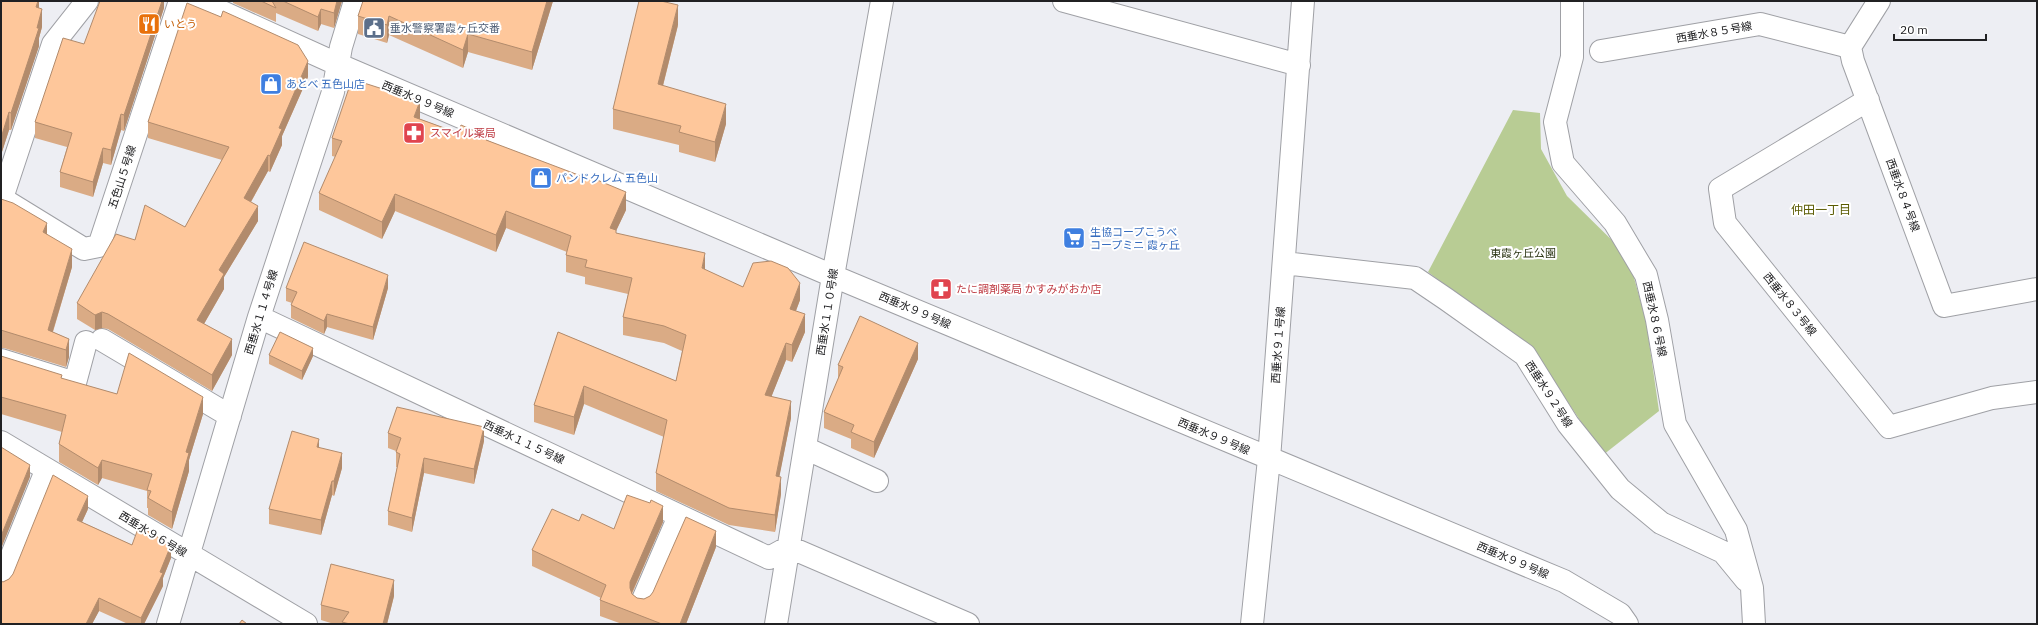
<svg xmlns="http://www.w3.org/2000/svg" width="2038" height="625" font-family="'IBM Plex Sans','Noto Sans JP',sans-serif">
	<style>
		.green { fill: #b8cc94 }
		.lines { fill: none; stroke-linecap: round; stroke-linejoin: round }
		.minor-casing { stroke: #9fa0a5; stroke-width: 24 }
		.minor { stroke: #fff; stroke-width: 22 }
		.wall { fill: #daab85 }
		.shaded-wall { fill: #b28b6c }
		.building { fill: #fec79b; stroke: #b28b6c }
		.labels { text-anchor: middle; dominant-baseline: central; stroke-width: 4; stroke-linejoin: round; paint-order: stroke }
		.food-label { font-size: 11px; fill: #c56008; stroke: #fff; text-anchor: start }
		.service-label { font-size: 11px; fill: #4e5e75; stroke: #fff; text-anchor: start }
		.street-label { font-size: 11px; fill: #212123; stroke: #fff }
		.shop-label { font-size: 11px; fill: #366cbe; stroke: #fff; text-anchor: start }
		.health-label { font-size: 11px; fill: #be3a42; stroke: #fff; text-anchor: start }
		.park-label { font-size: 11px; fill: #2c3615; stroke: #fff }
		.neighbourhood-label { font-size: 12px; fill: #5a5b00; stroke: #fff }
	</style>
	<rect width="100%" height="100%" fill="#edeef3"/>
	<path class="green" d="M1513 110 1540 113 1541 149 1567 196 1628 256 1646 321 1659 411 1603 455 1534 351 1428 272Z"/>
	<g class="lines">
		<g class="minor-casing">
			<path id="minor" d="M198 1 337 64 833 276 1564 581 1620 614 1627 624
				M1064 1 1299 65
				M1572 1V57L1555 122 1563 163 1615 223 1646 275 1657 320 1675 424 1736 530 1752 588 1754 624
				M1879 1 1850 47 1853 61 1944 306 2037 289
				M1601 51 1760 24 1850 47
				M1868 100 1720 189 1725 223 1889 427 1992 398 2037 392
				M1 198 84 249 99 246 180 1
				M2 198 53 44 87 1
				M1284 263 1415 278 1446 299 1525 355 1568 424 1620 489 1661 523 1723 552 1746 580
				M259 317 769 558 789 547 968 624
				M102 340 230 416
				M1 360 75 383 86 342
				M1 442 306 624
				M805 448 877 481
				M1 582 46 471
				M642 602 679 516
				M168 624 259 317 333 92 341 47 355 1
				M776 624 833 276 882 1
				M1252 624 1269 459 1303 1"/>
		</g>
		<use href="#minor" class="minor"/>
	</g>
	<path class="wall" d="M1 1H39V8L42 27 39 38V46L11 130H9L1 155Z
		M164 1V8L124 131 121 130 111 165 103 163 93 197 60 187V172L67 147 35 138V122L84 44Z
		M233 1H342L334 28 321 24 318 31 276 13V22L233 3Z
		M553 1 532 70 468 52 463 68 389 35 387 43 358 34V16Z
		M678 25 663 86 726 124 715 162 679 152V145L613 129V109Z
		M308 77 282 136V145L270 172 268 171 251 202 258 221 224 277V289L204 324 232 355 212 391 108 329 102 328 95 330 77 319V303L135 240 185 227 222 160 148 138V122Z
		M420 118V119L458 133 487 140 626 210 616 231V233L705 270 743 287 800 300 796 311 805 332 792 362 786 360 771 397 791 418 779 477 781 494 775 532 729 525 656 491V473L664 437 584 404 574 435 534 422V405L558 332 676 381 682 351 664 343 623 335V317L628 294 585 284V277L566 272V255L567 252 506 228 496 252 395 211 382 239 319 210V193L336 157 332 156V138Z
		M1 199 47 234 72 267 53 332 69 339V357L66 367 4 348H1Z
		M286 288H388L373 340 327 327 324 334 291 318V305L292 303 286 301Z
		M269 355 313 356 302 380 269 364Z
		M1 356 62 379 117 394 203 414 189 460V471L172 529 148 515V508H147V491L102 478 98 485 59 462V444L62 432 1 414Z
		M918 359 874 458 851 448V439L824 428V412L838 380V365Z
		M388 433 484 441 474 484 424 473 412 532 388 525V511L397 467H396V451L388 448Z
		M319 447 342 468 334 496 332 495 321 535 269 524V509Z
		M88 509 82 522 132 545 171 558 163 578V586L144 624H128L99 611 92 624H1L3 582 9 579Z
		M579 521 614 529 663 522 632 594 637 598 644 599 650 596 716 547 686 624H622L600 616V600L601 598 532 566V550Z
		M394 596 387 624H334L321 620V605Z"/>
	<path class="shaded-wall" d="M38 1H39V14L36 7Z
		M162 1H164V8L124 131V115Z
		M337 1H342L334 28V13Z
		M547 1H553L532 70V52Z
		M678 5V25L658 105V84Z
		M42 9V27L39 38V46L11 130V113Z
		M321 9V24L318 31V17Z
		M389 16V35L387 43V25Z
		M468 34V52L463 68V50Z
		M308 61V77L282 136V145L270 172V156L279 128Z
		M420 101V118L414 134V117Z
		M726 104V124L715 162V142Z
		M9 112V130L1 155V138Z
		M121 114V130L111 165V150Z
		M103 148V163L93 197V182Z
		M268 155V171L244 214V198Z
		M626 192V210L616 231V247L610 228Z
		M395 194V211L382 239V222Z
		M258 206V221L224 277V289L197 336V320L219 270Z
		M506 211V228L496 252V235Z
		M47 223V241L43 232Z
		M72 249V267L49 344 48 330Z
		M705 253V270L702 268Z
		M388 275V288L373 340V327Z
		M800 283V300L790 326V309Z
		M102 312V328L95 330V315Z
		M327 314V327L324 334V321Z
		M805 314V332L792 362V345Z
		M69 339V357L66 367V350Z
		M232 339V355L212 391V375Z
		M786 343V360L765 413V395Z
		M918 343V359L874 458V442Z
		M313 348V356L302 380V371Z
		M584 386V404L574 435V417Z
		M203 397V414L189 460V471L172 529V512L186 452Z
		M791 401V418L776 494V476Z
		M484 427V441L474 484V469Z
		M319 439V453L317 447Z
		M342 453V468L334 496V481Z
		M424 458V473L412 532V518Z
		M102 460V478L98 485V468Z
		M30 465V477L1 549V536Z
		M781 477V494L775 532V515Z
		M332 481V495L321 535V520Z
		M88 496V509L77 533V520Z
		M663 506V522L630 597V582Z
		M716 531V547L686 624H680Z
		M171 545V558L163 578V586L144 624H141V618Z
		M394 580V596L387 624H383Z
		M99 598V611L92 624H86Z"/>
	<path class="building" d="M1 1H38L36 7 42 9 37 28H39L11 113 9 112 1 138Z
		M100 1H162L124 115 121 114 111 150 103 148 93 182 60 172 72 133 35 122 63 38 84 44Z
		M261 1H272L276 8Z
		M283 1H337L334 13 321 9 318 17Z
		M363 1H547L532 52 468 34 463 50 389 16 387 25 358 16Z
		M639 1H661L678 5 658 84 726 104 715 142 679 132 681 126 613 109Z
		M187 3 221 17 223 11 298 45 308 61 279 128 282 129 270 156 268 155 244 198 258 206 219 270 224 274 197 320 232 339 212 375 108 314 102 312 95 315 77 303 116 234 135 240 145 205 185 227 229 147 148 122Z
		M351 82H361L420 101 414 117 458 133 461 125 487 136 486 140 589 179 590 177 626 192 610 228 616 230V233L705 253 702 268 743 287 753 263 771 261 788 268 800 283 790 309 805 314 792 345 786 343 765 395 791 401 776 476 781 477 775 515 729 508 656 473 667 420 584 386 574 417 534 405 558 332 676 381 686 335 664 326 623 317 632 278 585 267 587 260 566 255 571 236 506 211 496 235 395 194 382 222 319 193 342 141 332 138Z
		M1 199 13 203 47 223 43 232 72 249 48 330 69 339 66 350 4 331 1 330Z
		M304 242 388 275 373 327 327 314 324 321 291 305 297 292 286 288Z
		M860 316 918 343 874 442 851 432 854 425 824 412 843 367 838 365Z
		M280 332 313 348 302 371 269 355Z
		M129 353 203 397 186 452 189 453 172 512 148 498 151 491 147 490 152 474 102 460 98 468 59 444 66 415 1 397V356L62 375 61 378 117 394Z
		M397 407 484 427 474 469 424 458 412 518 388 511 400 454 396 452 401 438 388 433Z
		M292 431 319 439 317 447 342 453 334 481H332L321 520 269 509Z
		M1 447 30 465 1 536Z
		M53 475 88 496 77 520 132 545 139 526 171 545 160 572 163 573 141 618 99 598 86 624H1V581L3 582 9 579 13 574Z
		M627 495 650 503 651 500 663 506 630 582V588L632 594 637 598 644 599 650 596 653 592 686 517 716 531 680 624H662L600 600 606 585 532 550 552 509 579 521 582 514 614 529Z
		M331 564 394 580 383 624H350L342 622 349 612 321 605Z
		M242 620 247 624H239Z"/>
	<defs>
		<g id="restaurant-square" transform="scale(1.15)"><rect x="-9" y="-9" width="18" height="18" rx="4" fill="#e8710a" stroke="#fff"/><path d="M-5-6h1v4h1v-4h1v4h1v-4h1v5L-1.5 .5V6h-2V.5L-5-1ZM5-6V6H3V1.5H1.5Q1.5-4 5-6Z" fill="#fff"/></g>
		<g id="civic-square" transform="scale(1.15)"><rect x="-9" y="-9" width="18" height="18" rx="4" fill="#5c6f8a" stroke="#fff"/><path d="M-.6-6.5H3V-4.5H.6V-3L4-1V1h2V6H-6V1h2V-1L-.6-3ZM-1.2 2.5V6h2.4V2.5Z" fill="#fff"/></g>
		<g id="shop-square" transform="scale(1.15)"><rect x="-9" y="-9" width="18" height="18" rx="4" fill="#3f7fe0" stroke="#fff"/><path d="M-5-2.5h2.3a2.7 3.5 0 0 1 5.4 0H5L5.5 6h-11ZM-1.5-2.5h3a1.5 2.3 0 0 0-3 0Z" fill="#fff"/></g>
		<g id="pharmacy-square" transform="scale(1.15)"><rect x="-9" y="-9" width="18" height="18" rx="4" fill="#e0444e" stroke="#fff"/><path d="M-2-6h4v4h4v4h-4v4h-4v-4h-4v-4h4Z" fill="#fff"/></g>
		<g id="supermarket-square" transform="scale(1.15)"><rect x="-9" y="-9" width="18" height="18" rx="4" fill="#3f7fe0" stroke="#fff"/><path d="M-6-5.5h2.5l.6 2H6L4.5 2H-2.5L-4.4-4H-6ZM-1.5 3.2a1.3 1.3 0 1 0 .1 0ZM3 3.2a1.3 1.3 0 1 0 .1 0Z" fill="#fff"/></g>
	</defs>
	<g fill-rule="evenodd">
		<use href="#restaurant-square" x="149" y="24"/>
		<use href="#civic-square" x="374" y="28"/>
		<use href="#shop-square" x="271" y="84"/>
		<use href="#pharmacy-square" x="414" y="133"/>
		<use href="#shop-square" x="541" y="178"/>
		<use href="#supermarket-square" x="1074" y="238"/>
		<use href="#pharmacy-square" x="941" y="289"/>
	</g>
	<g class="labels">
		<g class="food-label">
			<text x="164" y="24">いとう</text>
		</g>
		<g class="service-label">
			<text x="390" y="28">垂水警察署霞ヶ丘交番</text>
		</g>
		<g class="street-label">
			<text transform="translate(1714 32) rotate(-10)">西垂水８５号線</text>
			<text transform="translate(418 99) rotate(23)">西垂水９９号線</text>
			<text transform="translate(122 177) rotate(-72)">五色山５号線</text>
			<text transform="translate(1903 195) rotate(70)">西垂水８４号線</text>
			<text transform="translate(1790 304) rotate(51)">西垂水８３号線</text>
			<text transform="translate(915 310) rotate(23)">西垂水９９号線</text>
			<text transform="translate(261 312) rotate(-73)">西垂水１１４号線</text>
			<text transform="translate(827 312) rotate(-81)">西垂水１１０号線</text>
			<text transform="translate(1655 319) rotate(78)">西垂水８６号線</text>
			<text transform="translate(1278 345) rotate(-86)">西垂水９１号線</text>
			<text transform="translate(1549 394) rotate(57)">西垂水９２号線</text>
			<text transform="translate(1214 436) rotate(23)">西垂水９９号線</text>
			<text transform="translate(524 442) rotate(25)">西垂水１１５号線</text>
			<text transform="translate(153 534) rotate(31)">西垂水９６号線</text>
			<text transform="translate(1513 560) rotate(23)">西垂水９９号線</text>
		</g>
		<g class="shop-label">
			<text x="286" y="84">あとべ 五色山店</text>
			<text x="556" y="178">パンドクレム 五色山</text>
			<text x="1090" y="232">生協コープこうべ<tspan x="1090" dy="13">コープミニ 霞ヶ丘</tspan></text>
		</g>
		<g class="health-label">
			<text x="430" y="133">スマイル薬局</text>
			<text x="956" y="289">たに調剤薬局 かすみがおか店</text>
		</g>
		<g class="park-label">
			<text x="1523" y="253">東霞ヶ丘公園</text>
		</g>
		<g class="neighbourhood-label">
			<text x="1821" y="209">仲田一丁目</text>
		</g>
	</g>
	<rect width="2038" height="625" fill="none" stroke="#212123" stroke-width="4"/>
	<path d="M1894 34v6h92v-6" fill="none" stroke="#212123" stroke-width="2"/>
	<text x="1900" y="34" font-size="12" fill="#212123" stroke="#ffffff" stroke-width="3" paint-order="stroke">20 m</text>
</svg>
